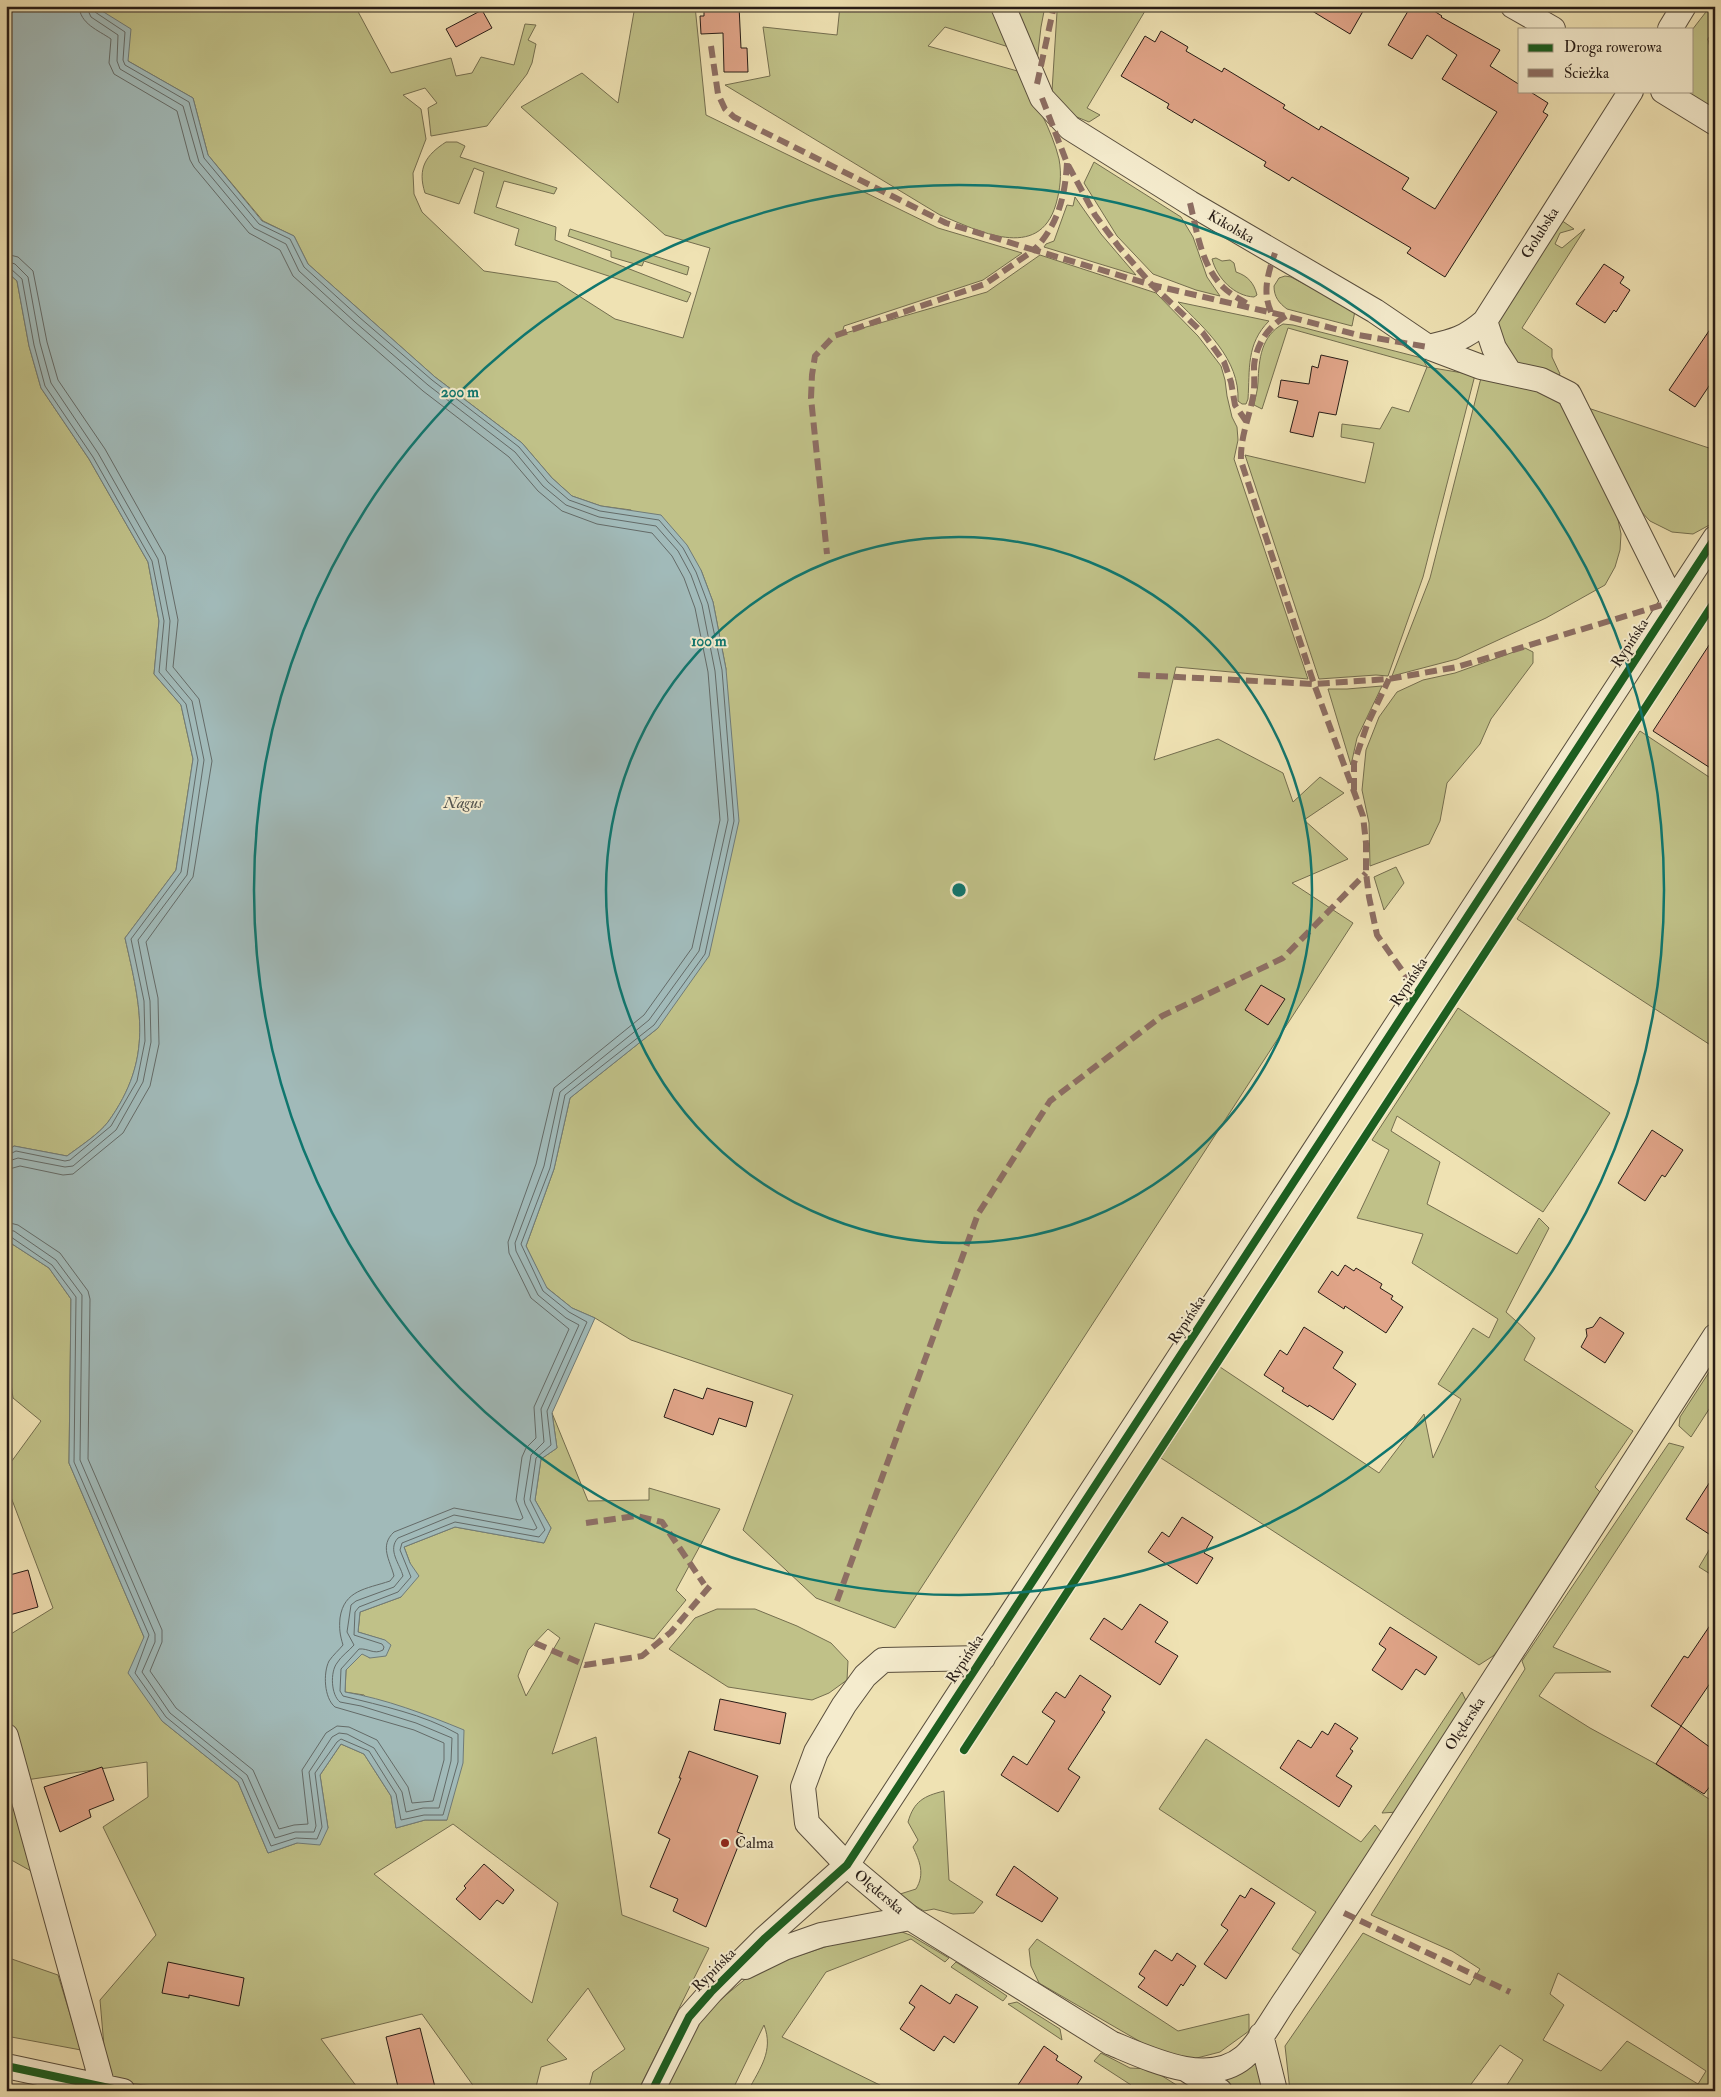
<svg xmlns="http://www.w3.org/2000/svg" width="1721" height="2097" font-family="'IM FELL Double Pica',serif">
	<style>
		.green { fill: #c0c188; stroke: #746e4f; fill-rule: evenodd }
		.water { fill: #a1bab9; stroke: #707b78 }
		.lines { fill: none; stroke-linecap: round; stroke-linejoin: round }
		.shore { stroke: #646b68; stroke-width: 1 }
		.building { fill: #e1a589; stroke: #271c16 }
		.street-casing { stroke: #594e3d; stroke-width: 26 }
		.street { stroke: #f5ecce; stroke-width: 24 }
		.quiet { stroke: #8d6e63; stroke-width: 6; stroke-dasharray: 12 6; stroke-linecap: butt }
		.cycleway-casing { stroke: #f5ecce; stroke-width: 11 }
		.cycleway { stroke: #1b5e20; stroke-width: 8 }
		.ring { fill: none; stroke: #0f766e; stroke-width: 2.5 }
		.poi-dot { fill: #8f2418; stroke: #f5ecce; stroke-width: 2 }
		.labels { text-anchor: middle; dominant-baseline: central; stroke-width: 4; stroke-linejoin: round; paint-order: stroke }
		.street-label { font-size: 15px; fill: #271c16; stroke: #f5ecce }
		.poi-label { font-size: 15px; fill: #271c16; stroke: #f5ecce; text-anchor: start }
		.water-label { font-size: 16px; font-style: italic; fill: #52534f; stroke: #f5ecce }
		.centre { fill: #0f766e; stroke: #f5ecce; stroke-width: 2.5 }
		.ring-label { font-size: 15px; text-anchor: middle; font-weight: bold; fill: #0f766e; stroke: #f5ecce; stroke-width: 4; stroke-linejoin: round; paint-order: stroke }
	</style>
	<rect width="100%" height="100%" fill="#efe2b3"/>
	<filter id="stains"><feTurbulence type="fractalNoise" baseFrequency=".004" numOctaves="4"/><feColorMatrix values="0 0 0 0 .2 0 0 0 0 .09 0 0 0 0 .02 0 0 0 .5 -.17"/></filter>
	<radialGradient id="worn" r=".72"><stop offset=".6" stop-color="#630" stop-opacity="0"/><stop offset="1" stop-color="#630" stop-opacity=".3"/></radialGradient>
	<path class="green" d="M94 6H355L391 73 451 58 456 76 472 73 481 57 514 65 525 24 536 25 528 40 536 44 532 63 527 74 487 126 431 136 428 108 437 103 425 88 403 95 421 109 426 139 413 173 414 194 422 212 484 271 557 282 615 319 683 338 710 248 665 235 521 107 582 73 618 103 635 6H695L706 115 938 228 1022 253 983 280 844 326 842 334 987 292 1040 255 1156 293 1198 336 1221 366 1225 380 1227 396 1232 417 1237 427 1238 440 1234 459 1308 679 1176 667 1154 760 1218 739 1283 773 1293 802 1320 777 1344 793 1304 820 1348 859 1292 883 1353 923 895 1628 816 1598 743 1530 793 1395 631 1340 595 1318 572 1308 546 1287 526 1246 554 1169 570 1098 658 1028 726 669 713 602 701 570 631 510 601 506 572 496 552 478 522 443 435 377 308 264 294 236 263 221 208 155 193 98 128 61Z
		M840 6H991L1012 48 945 27 928 46 1021 72C1034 100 1052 130 1059 159 1062 175 1060 190 1056 204 1039 263 977 230 940 215L725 85 770 76 763 27 837 35Z
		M1012 6H1045L1041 27 1037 61Z
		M1060 6H1148L1087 108 1100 115 1089 122 1067 113 1052 91 1057 12Z
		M1709 8 1715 9V27L1708 39 1715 70V111L1680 91H1692V30Z
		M446 142H457L465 146 460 157 557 188 554 194 504 181 496 207 556 227 555 240 691 293 687 302 515 245 519 229 474 213 484 172 474 168 459 204 425 193C417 168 426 155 446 142Z
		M1094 162 1181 217 1193 237 1207 277 1220 296 1196 290 1153 274 1117 236 1084 183Z
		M1075 197 1101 234 1136 275 1044 247 1046 244 1054 241 1067 205 1073 206Z
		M1561 220 1574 229 1560 233 1555 244 1562 248 1585 229 1522 328 1552 349V357L1560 374 1557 378 1511 363 1497 325Z
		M570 229 689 267 687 275 644 261 642 266 611 257V251L568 236Z
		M1216 258 1222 261 1230 260 1234 263 1236 272C1248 276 1254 283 1257 295L1254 297C1234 296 1217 278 1212 259Z
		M6 271 17 281 29 346 41 388 89 459 148 562 159 621 154 674 181 705 193 759 176 870 125 938C141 1008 154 1059 108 1122 99 1134 79 1147 67 1156L14 1146 6 1152Z
		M1285 276 1291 277 1355 311 1352 326 1287 309C1279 303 1274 297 1274 286L1279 278Z
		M1178 302 1269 321C1246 344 1250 369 1248 399L1246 404H1242L1238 401C1240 359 1205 329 1178 302Z
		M1283 324 1293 325 1422 358 1427 367 1475 375 1423 577 1388 676 1376 675 1319 679 1245 455 1365 483 1374 443 1341 437 1342 424 1380 429 1392 407 1409 412 1427 367 1288 328 1262 409 1254 405C1255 398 1258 390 1258 382 1259 359 1261 336 1283 324Z
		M1482 374C1510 379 1540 387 1562 405L1617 515 1621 534 1620 550 1615 567 1605 585 1546 618 1457 659 1392 676 1430 578Z
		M1588 408 1715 450 1713 523 1693 534 1672 532 1650 521 1635 505Z
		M1525 648 1533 652V663L1491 719 1480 744 1447 783 1440 821 1429 844 1370 866 1369 823 1362 790 1366 750 1379 717 1397 692 1423 680 1455 673Z
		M1382 686 1357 738 1351 765 1328 689H1347Z
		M1640 731 1715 781V1048L1517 919Z
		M1396 867 1404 883 1384 910 1374 877Z
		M1458 1008 1610 1113 1543 1212 1397 1116 1391 1131 1440 1162 1427 1204 1517 1254 1539 1218 1549 1228 1506 1312 1535 1338 1524 1360 1633 1431 1595 1487 1601 1493 1517 1629 1493 1656 1479 1665 1161 1458 1220 1367 1379 1473 1424 1414 1433 1458 1461 1399 1438 1384 1473 1328 1489 1338 1498 1319 1412 1263 1423 1234 1357 1218 1389 1150 1372 1140Z
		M6 1240 49 1268 71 1299 69 1463 144 1637 162 1721 238 1782 268 1853 297 1843 328 1828 320 1775 341 1744 364 1754 391 1796 396 1828 425 1820H447L364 1695 345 1692 346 1670 362 1653 370 1658 384 1640 358 1632 360 1612 401 1597 410 1563 404 1547 455 1527 544 1543 551 1528 535 1500 541 1459 557 1448 552 1413 588 1501 649 1500V1488L720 1509 676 1590 686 1600 654 1639 595 1623 552 1754 596 1737 622 1915 709 1948 638 2091H588L593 2072 625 2049 588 1988 547 2040 567 2059 541 2067 535 2091H477L422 2014 321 2039 360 2091H202L107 2081 100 2000 156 1935 103 1827 148 1797 147 1762 26 1780 6 1710V1637L53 1608 6 1484V1469L41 1421 13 1398 6 1348ZM548 1629 560 1638 526 1696 518 1676 528 1650ZM453 1824 558 1903 532 2003 374 1874Z
		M1715 1363V1400L1691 1437 1679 1426 1680 1417Z
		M1669 1443 1684 1447 1553 1647 1611 1672 1555 1673 1539 1696 1590 1728 1656 1764 1715 1803V2091H1503L1523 2060 1500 2045 1466 2091H1290L1285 2046 1363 1933 1470 1985 1480 1969 1452 1951 1371 1915 1525 1669 1522 1661ZM1558 1973 1706 2071 1698 2084 1627 2041 1601 2071 1543 2040 1564 2005 1550 1994Z
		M1715 1540V1577L1699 1567Z
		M717 1609H755L797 1626 831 1643 848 1661 847 1680 829 1693 812 1700 728 1687 669 1649 695 1618Z
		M1462 1692 1468 1705 1398 1812 1382 1813Z
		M1206 1739 1361 1842 1375 1825 1383 1834 1301 1955 1292 1949 1316 1912 1159 1809Z
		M6 1781 31 1871 6 1857Z
		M944 1791 949 1880 983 1902 974 1913 953 1914 934 1909 924 1911 897 1895 916 1889C925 1874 920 1862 913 1847L918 1840 908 1822C914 1801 924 1796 944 1791Z
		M894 1929 910 1935 949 1958 945 1962 911 1939 826 1972 782 2037 892 2091H748C760 2068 774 2051 764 2025L732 2091H664L687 2034 710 2008 754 1972 773 1964 874 1931Z
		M1037 1939 1178 2031 1249 2014V2031L1220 2052 1193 2059 1158 2052 1039 1983 1031 1966 1029 1949Z
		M6 1957 58 1975 81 2050 6 2036Z
		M956 1962 1007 1996 1003 2001 951 1967Z
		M1017 2002 1060 2029 1062 2040 1008 2004Z
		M1101 2053 1130 2068 1151 2069 1186 2091H1128L1131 2085 1094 2061Z
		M1257 2055 1266 2091H1231L1214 2077Z"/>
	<path class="water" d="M6 6H94L131 29 128 61 193 98 208 155 262 221 294 236 308 264 363 313 435 377 522 443 552 478 572 496 601 506 661 515 687 545 701 570 713 602 726 669 739 821 709 956 658 1028 570 1098 554 1169 526 1246 547 1288 572 1308 595 1318 552 1413 557 1448 541 1459 535 1500 551 1528 544 1543 455 1527 404 1547 410 1563 419 1576 401 1597 360 1612 358 1632 385 1640 391 1645 386 1656 370 1658 362 1654 346 1670 345 1692C386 1699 425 1714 464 1730L463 1763 447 1820H425L396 1828 391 1796 364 1754 341 1744 320 1775 328 1828 320 1845 297 1843 268 1853 238 1782 162 1721 128 1673 144 1637 69 1463 71 1299 49 1268 6 1240V1152L14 1146 67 1156C79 1147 99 1134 108 1122 154 1058 141 1008 125 938L176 870 193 759 181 705 154 674 159 621 148 562 89 459 41 388 29 346 17 281 6 271Z"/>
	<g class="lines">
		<path class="shore" d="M6 254 18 257 33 271 47 342 58 380 105 449 165 556 178 620 173 667 199 699 212 761 193 877 146 942 158 998 159 1044 150 1086 123 1133 73 1174 63 1175 20 1166 6 1170
			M6 261 15 264 28 277 40 343 51 383 98 453 158 559 170 621 166 670 192 701 204 760 187 875 138 940 150 1001 151 1042 143 1082 116 1130 73 1166 65 1167 18 1158 6 1162
			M6 268 11 269 22 279 34 345 45 386 93 457 152 561 164 621 159 672 186 704 198 760 181 872 131 939 144 1001 145 1041 137 1081 111 1126 70 1160 65 1161 16 1151 6 1156
			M6 1222 18 1225 60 1253 88 1291 90 1299 88 1459 162 1630V1642L150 1671 176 1708 253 1770 279 1829 294 1825 308 1824 302 1770 326 1733 337 1726 349 1727 377 1740 408 1787 412 1803 433 1801 444 1760V1743L414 1730 335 1707C324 1698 323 1673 329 1661 333 1655 339 1650 343 1645 340 1635 339 1629 340 1618 344 1590 366 1589 390 1581L394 1576C390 1560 379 1546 394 1532L454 1508 520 1520 523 1518 516 1500 522 1457 526 1448 536 1438 534 1407 569 1329 531 1298 509 1253 508 1242 536 1164 554 1088 644 1015 692 948 720 820 708 672 695 608 684 578 672 556 652 533 597 524 562 511 538 491 509 457 423 391 350 327 293 276 280 250 249 233 194 167 190 160 177 111 114 74 109 63 111 39C98 30 80 24 79 6
			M6 1230 14 1231 56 1260 82 1295 80 1460 155 1634V1642L142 1672 170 1713 247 1775 275 1838 295 1832H314L316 1826 309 1772 332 1737 339 1733 347 1734 374 1748 402 1792 406 1812 423 1808H439L451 1761 452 1738 416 1723 361 1706 340 1702C331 1695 330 1672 337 1663 341 1656 349 1651 354 1645L347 1632 351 1605 356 1601 394 1587 403 1576C400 1564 387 1550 398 1538L454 1515 534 1530 537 1528 525 1504 524 1499 531 1455 544 1442 541 1409 579 1325 566 1318 538 1295 516 1251 515 1243 544 1166 560 1092 649 1020 699 951 728 820 715 671 702 605 691 575 678 551 656 526 599 517 566 505 543 486 515 452 428 385 355 322 299 271 286 244 254 228 199 162 183 106 120 69 117 61 118 35 91 17 86 6
			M6 1236 11 1237 52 1265 76 1297 74 1462 149 1635 135 1673 166 1717 242 1779 271 1846 296 1838 317 1839 322 1827 315 1773 337 1742 341 1739 369 1751 396 1794 401 1820 424 1815H443L458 1762V1734C423 1714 382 1706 343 1696L340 1691 341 1669 359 1649C368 1648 374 1655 383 1650L384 1647 382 1644 354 1635 355 1612 359 1607 398 1592 411 1577 400 1550 402 1543 455 1522 539 1537 545 1530 530 1500 536 1458 551 1445 547 1411 587 1322 569 1312 543 1291 521 1244 550 1168 565 1095 654 1025 705 954 734 821 722 670 708 604 696 572 683 548 659 520 600 511 569 500 548 482 519 447 432 380 359 317 304 267 290 239 259 224 204 158 189 102 125 65 123 60 125 32 95 12 93 6"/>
	</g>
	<path class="building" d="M704 6H739L741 48H747L748 72H724L723 33 701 34 700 16H704Z
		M1304 6H1366L1350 34Z
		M1411 6H1426L1442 16 1441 17 1500 50 1490 66 1520 85V91H1529L1548 103 1543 112 1548 115 1445 277 1407 253 1411 248 1292 177 1289 181 1281 176 1264 166 1266 162 1194 119 1192 123 1167 108 1169 104 1121 76 1145 36 1155 42 1161 31 1188 47 1186 51 1222 72 1224 68 1285 105 1283 108 1319 130 1321 126 1409 178 1402 189 1435 209 1497 112 1442 79 1457 55 1427 35 1412 59 1388 45Z
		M482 10 492 28 456 47 446 29Z
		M1604 264 1624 277 1620 283 1630 290 1616 312 1614 310 1605 323 1576 304Z
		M1715 322V377L1695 407 1669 390Z
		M1321 355 1348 361 1336 415 1319 412 1313 437 1290 432 1298 401 1278 397 1281 380 1309 384 1312 366 1318 368Z
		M1715 636V771L1653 731Z
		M1261 985 1285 999 1268 1025 1245 1010Z
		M1652 1130 1683 1150 1665 1177 1662 1175 1645 1201 1618 1183Z
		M1345 1265 1354 1271 1356 1268 1382 1284 1380 1288 1393 1296 1391 1299 1403 1307 1386 1333 1345 1306 1344 1309 1318 1292 1332 1271 1338 1276Z
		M1600 1317 1624 1333 1605 1363 1581 1347 1587 1336 1586 1329 1593 1327Z
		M1304 1327 1343 1352 1333 1368 1356 1384 1333 1420 1309 1405 1308 1407 1282 1391 1284 1388 1264 1375 1280 1350 1287 1355Z
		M707 1388 753 1402 746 1427 719 1418 713 1435 664 1417 674 1389 703 1399Z
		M1715 1474V1538L1686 1519Z
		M1182 1517 1213 1537 1204 1553 1213 1558 1197 1584 1148 1552 1162 1532 1169 1537Z
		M28 1570 38 1607 6 1616V1576Z
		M1140 1604 1168 1622 1155 1642 1178 1656 1160 1685 1090 1639 1104 1618 1122 1630Z
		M1715 1618V1676L1681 1726 1651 1706 1684 1656 1688 1658Z
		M1390 1627 1437 1657 1425 1675 1416 1669 1402 1690 1372 1670 1386 1649 1379 1644Z
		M1080 1675 1111 1696 1102 1710 1105 1712 1068 1769 1080 1777 1058 1812 1001 1775 1013 1756 1027 1765 1055 1721 1042 1712 1056 1692 1065 1698Z
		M720 1699 786 1713 780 1744 714 1730Z
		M1335 1723 1358 1738 1350 1749 1353 1751 1336 1776 1352 1786 1339 1807 1280 1768 1298 1740 1311 1748 1322 1731 1328 1735Z
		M1681 1726 1715 1751V1780L1704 1794 1656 1764Z
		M689 1751 758 1776 737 1832 743 1834 706 1927 673 1911 678 1899 650 1887 670 1839 658 1833 681 1778H679Z
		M102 1767 114 1800 89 1810 91 1817 60 1832 44 1787Z
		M484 1864 514 1890 503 1904 497 1900 480 1920 456 1899 466 1888 464 1886Z
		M1014 1866 1058 1898 1042 1922 996 1895Z
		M1251 1888 1275 1903 1226 1979 1204 1964 1228 1930 1221 1925 1240 1895 1245 1898Z
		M1155 1950 1172 1961 1177 1953 1196 1966 1183 1986 1181 1984 1167 2006 1138 1987 1145 1978 1139 1974Z
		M168 1962 244 1978 239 2006 189 1995V1998L162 1993Z
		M921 1985 950 2004 956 1994 978 2007 954 2043 944 2036 934 2051 900 2029 915 2007 909 2003Z
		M420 2028 435 2087 418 2091H399L386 2037Z
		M1044 2046 1058 2056 1056 2060 1082 2077 1073 2091H1014Z"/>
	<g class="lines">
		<g class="street-casing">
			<path id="street" d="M1003 6 1042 98 1070 128 1190 203 1375 311 1428 347 1481 367 1541 380 1569 394 1673 602
				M1513 6 1553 29
				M1670 29 1684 6
				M1663 91 1715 123
				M1485 321 1494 348 1510 373
				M1428 347C1454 341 1464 339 1485 321L1631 91
				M983 1658 883 1660 865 1676 844 1705 816 1752 803 1787 807 1823 847 1865 910 1918 1111 2043C1148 2058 1207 2088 1244 2057 1261 2042 1275 2014 1288 1996 1320 1948 1351 1901 1382 1853 1493 1680 1604 1508 1715 1336
				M6 1736 103 2087
				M745 1967 784 1948 821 1935 910 1918
				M1261 2035 1275 2091
				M6 2066 123 2091
				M1187 2070 1220 2091
				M652 2091 689 2017 711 1992 764 1939 847 1865 1715 538"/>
		</g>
		<use href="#street" class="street"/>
		<path class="quiet" d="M711 46 718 94 725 109 734 117 946 223 1034 250 985 284 834 336 815 356 812 375 811 398 827 554
			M1037 84 1054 6
			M1042 98 1067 163 1095 215 1119 247 1152 285 1203 333 1224 362 1231 382 1235 405 1246 421
			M1067 163C1065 197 1058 225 1034 250L1152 285 1286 316 1358 335 1428 347
			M1190 203C1197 231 1201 265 1223 287 1230 294 1240 299 1249 305
			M1271 312C1262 292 1268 273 1275 253
			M1286 316C1268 327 1256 344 1254 366 1254 376 1255 386 1253 397 1249 418 1240 438 1241 461L1314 684 1363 816 1366 843V873L1369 897 1377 935 1418 993
			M1138 675 1314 684 1389 679 1457 667 1672 602
			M1354 790V763L1367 725 1389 679
			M586 1523 636 1516 662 1522 704 1584
			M837 1601 978 1214 1050 1101 1162 1016 1283 958 1366 873
			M535 1643 585 1665 642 1656 671 1632 710 1586
			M1344 1913 1510 1992"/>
		<g class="cycleway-casing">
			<path id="cycleway" d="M964 1750 1715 601
				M6 2066 123 2091
				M652 2091 689 2017 711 1992 764 1939 847 1865 1715 538"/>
		</g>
		<use href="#cycleway" class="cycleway"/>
	</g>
	<g class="ring">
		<circle cx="959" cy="890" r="353"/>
		<circle cx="959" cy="890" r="705"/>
	</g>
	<circle class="poi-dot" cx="725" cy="1843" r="5"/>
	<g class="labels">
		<g class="street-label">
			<text transform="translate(1231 227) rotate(30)">Kikolska</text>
			<text transform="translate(1540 233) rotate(-58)">Golubska</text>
			<text transform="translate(1630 643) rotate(-57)">Rypińska</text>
			<text transform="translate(1409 982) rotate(-57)">Rypińska</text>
			<text transform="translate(1187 1320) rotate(-57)">Rypińska</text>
			<text transform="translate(965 1659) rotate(-57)">Rypińska</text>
			<text transform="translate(1465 1724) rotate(-57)">Olęderska</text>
			<text transform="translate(879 1892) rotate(40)">Olęderska</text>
			<text transform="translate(714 1970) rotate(-45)">Rypińska</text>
		</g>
		<g class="poi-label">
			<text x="735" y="1843">Calma</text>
		</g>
		<g class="water-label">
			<text x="463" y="803">Nagus</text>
		</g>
	</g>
	<circle cx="959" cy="890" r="8" class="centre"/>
	<g class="ring-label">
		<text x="460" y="397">200 m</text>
		<text x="709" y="646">100 m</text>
	</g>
	<rect width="1721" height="2097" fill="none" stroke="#efe2b3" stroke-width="25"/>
	<rect x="8" y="8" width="1706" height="2082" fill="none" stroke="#271c16" stroke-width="2.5"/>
	<rect x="12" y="12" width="1696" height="2072" fill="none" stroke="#271c16"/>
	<rect x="1518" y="28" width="175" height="65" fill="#f5ecce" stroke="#a39984"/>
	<rect x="1528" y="44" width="25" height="8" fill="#1b5e20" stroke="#a39984"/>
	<text x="1564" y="52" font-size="15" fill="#271c16">Droga rowerowa</text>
	<rect x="1528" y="69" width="25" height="8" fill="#8d6e63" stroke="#a39984"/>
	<text x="1564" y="78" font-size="15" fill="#271c16">Ścieżka</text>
	<rect width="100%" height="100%" filter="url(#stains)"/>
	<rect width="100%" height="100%" fill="url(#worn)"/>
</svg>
